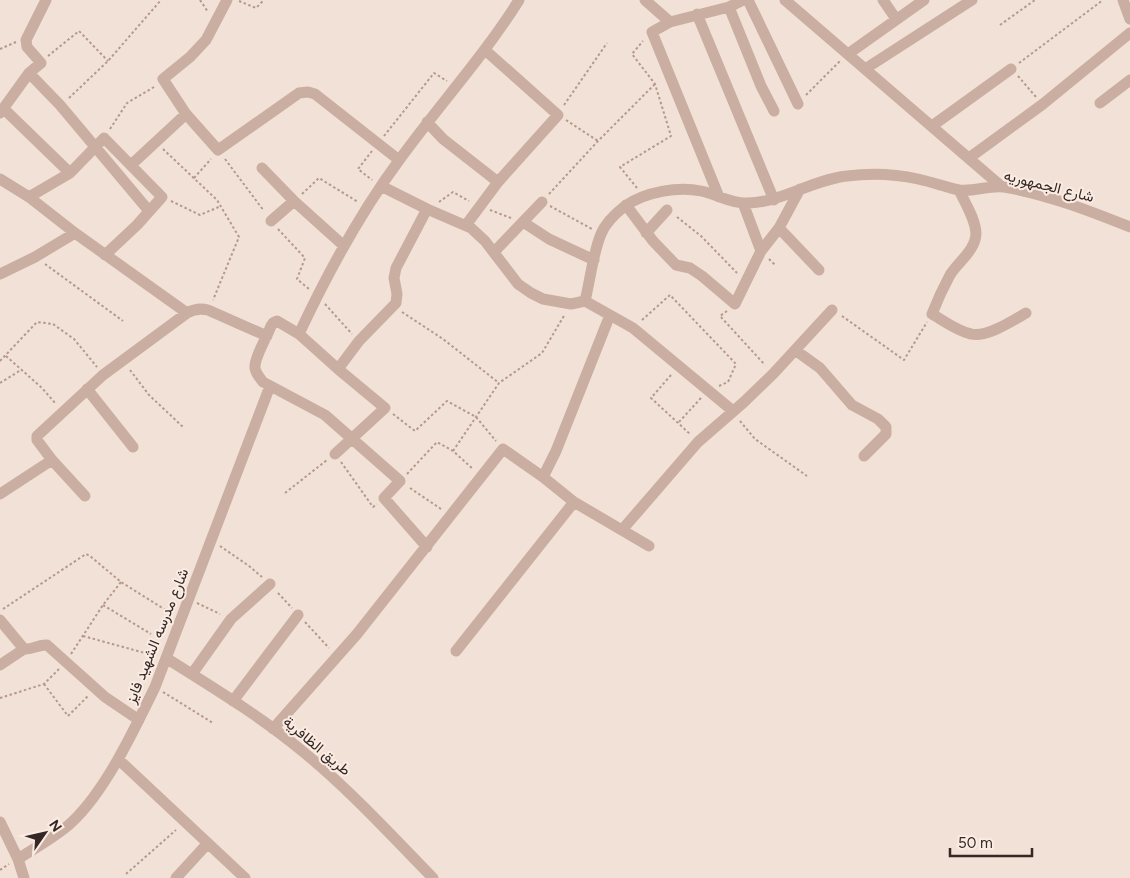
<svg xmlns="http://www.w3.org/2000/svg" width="1130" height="878" font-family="Figtree,Vazirmatn,sans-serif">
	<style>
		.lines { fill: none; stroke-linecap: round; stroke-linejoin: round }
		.path { stroke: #b6988c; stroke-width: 2; stroke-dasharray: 2.5 2.5; stroke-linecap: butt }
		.street { stroke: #cbaea2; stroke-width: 11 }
		.labels { text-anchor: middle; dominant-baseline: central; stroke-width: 4; stroke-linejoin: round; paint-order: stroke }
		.street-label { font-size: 15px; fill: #352725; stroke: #faece3 }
	</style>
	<rect width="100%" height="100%" fill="#f2e1d6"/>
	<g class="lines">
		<path class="path" d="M200 0 208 12
			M239 1 256 8 264 0
			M1000 25 1035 0
			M0 49 16 42
			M48 56 79 31 108 61
			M1019 63 1103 0
			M1018 76 1036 97
			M806 95 840 61
			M69 98 108 61 161 0
			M564 105 607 43
			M566 120 598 141
			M110 129 127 103 154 87
			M384 136 434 73 447 81
			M163 149 217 200 239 237 213 300
			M372 151 358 169 372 180
			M225 159 264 211
			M194 178 211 159
			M637 188 620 167 671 136 655 84 632 54 643 41
			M302 194 319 178 358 202
			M549 194 598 141 655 84
			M171 201 200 215 221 206
			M439 202 453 192 469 201
			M550 206 592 229
			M490 210 511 218
			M677 217 701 236 737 273
			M278 229 305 258 297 279 309 289
			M769 259 776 266
			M45 264 123 321
			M325 304 352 334
			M727 311 720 316 765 365
			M402 312 443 339 499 383
			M842 316 904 360 927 322
			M642 320 670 295 736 364 728 382 719 386
			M6 356 42 388 56 404
			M0 361 37 322 53 324 74 339 97 367
			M130 370 149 395 183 427
			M671 375 651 398 691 435
			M0 383 21 370
			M393 414 415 431 447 401 476 417 496 441
			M740 421 755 439 807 476
			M679 422 701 398
			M453 451 499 383 542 353 565 314
			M341 462 373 507 377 504
			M407 474 437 442 453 451 473 469
			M410 488 441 509
			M285 493 327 460
			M220 546 249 566 262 577
			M278 593 292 608
			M197 603 220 614
			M103 605 151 634
			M3 609 86 554 90 556 121 582 172 614
			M305 622 329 648
			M83 636 156 656
			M71 654 103 605 121 582
			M44 684 68 716 88 696
			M163 692 213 723
			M0 698 44 684 59 669
			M0 870 9 864
			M126 874 176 830"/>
		<path class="street" d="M227 0 206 40 190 57 163 79 186 114 218 150 299 93 308 92 315 94 399 160
			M645 0 670 22
			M748 0 798 104
			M785 0 1002 187
			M883 0 896 19
			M1123 0 1130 19
			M729 7 761 86 774 111
			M697 14 774 200
			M848 54 924 0
			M865 69 972 0
			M29 73 60 105 149 211
			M1100 103 1130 80
			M4 109 70 173
			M0 113 29 73 41 63 27 47 26 40 46 0
			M427 122 443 139 498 182
			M932 126 1011 69
			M969 158 1043 104 1130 33
			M131 165 186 114
			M262 168 294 201 344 246
			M0 179 29 197 75 233 187 313
			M381 186 427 209 471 228 485 241 518 284 531 293 543 299 571 304 585 301 633 328 733 411
			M959 190C965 203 975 218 976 233 976 250 958 262 950 275 943 288 937 301 932 314 944 321 957 331 971 334 986 338 1012 321 1026 313
			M29 197 70 173 104 138 162 197 137 225 105 255
			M719 197 652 32 670 22 729 7 743 0
			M743 203 761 251
			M626 205 653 241 676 265 690 268 702 276 735 304 761 251 779 228 800 189
			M271 221 294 201
			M523 222 549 239 594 260
			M466 225 498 182 558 115 485 50
			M779 228 819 270
			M646 233 667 210
			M494 252 542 202
			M0 274 35 257 75 233
			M585 301C590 281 593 253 601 234 605 224 616 213 625 206 645 192 678 186 701 191 716 194 730 203 745 203 779 204 811 180 847 176 871 173 895 174 918 179 932 182 945 187 959 190 974 192 989 185 1004 187 1046 194 1090 211 1130 227
			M299 334C328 272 360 213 400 159 439 105 484 56 519 0
			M795 350 820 368 852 405 878 419 886 427V434L864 456
			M338 369 299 334 277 321 273 323 271 326C267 337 254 358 255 368 256 374 260 378 263 382L325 415 400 481 384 498 427 547
			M87 389 133 447
			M335 454 385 408 338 369 359 341 396 303 397 294 394 278 396 268 427 209
			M543 477 556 451 610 315
			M0 494 52 460
			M85 496 52 460 37 440V436L103 375 187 313C194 309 200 308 208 310L267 336
			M622 530 698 442 744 402 773 374 832 310
			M0 620 24 649C33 650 39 644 47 645L105 697 139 720
			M456 651 574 502
			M166 658C212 687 260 716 301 750 349 789 390 834 433 878
			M0 665 24 649
			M192 674 231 619 270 584
			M233 701 298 615
			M273 729 357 634 503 449 543 477 574 502 649 546
			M118 759 245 878
			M0 822 18 859 24 878
			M18 859C36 847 56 837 72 822 106 790 134 730 155 687L270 386
			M176 878 208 843"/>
	</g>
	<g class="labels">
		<g class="street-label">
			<text transform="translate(1049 186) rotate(14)">شارع الجمهوريه</text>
			<text transform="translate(157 636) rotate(-68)">شارع مدرسه الشهيد فايز</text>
			<text transform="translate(317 746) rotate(40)">طريق الظافرية</text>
		</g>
	</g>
	<g transform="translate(45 833) rotate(56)" stroke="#faece3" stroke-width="4" paint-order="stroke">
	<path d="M0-4L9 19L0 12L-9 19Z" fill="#352725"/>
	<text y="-8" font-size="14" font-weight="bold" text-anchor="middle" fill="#352725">N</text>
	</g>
	<path d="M950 848v8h82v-8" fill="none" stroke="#352725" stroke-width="2.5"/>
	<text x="958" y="848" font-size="15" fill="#352725" stroke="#faece3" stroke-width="4" paint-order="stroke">50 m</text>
</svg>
